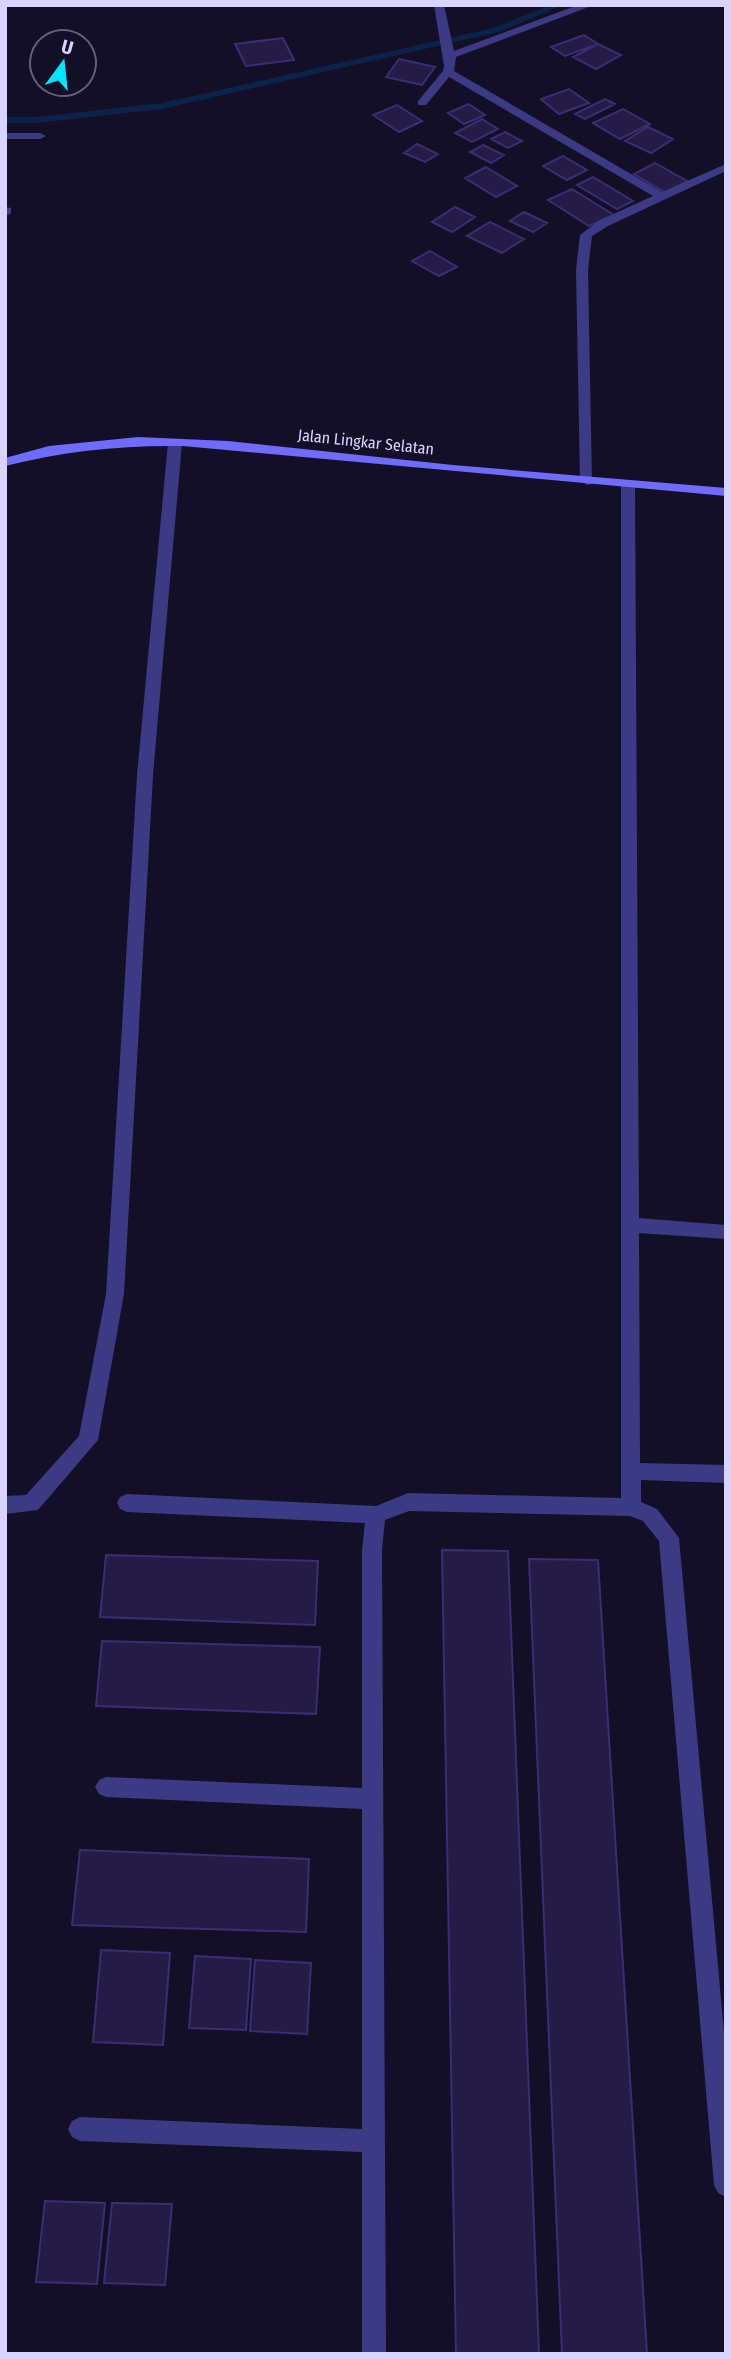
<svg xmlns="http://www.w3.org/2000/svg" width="731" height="2359" font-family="'Fira Sans Condensed',sans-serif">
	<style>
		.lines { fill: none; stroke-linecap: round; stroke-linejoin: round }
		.stream { fill: #0c2248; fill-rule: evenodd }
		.building { fill: #241b47; stroke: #3b2d73; stroke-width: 2 }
		.street { fill: #3d3a85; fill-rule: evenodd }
		.secondary { fill: #6f6bff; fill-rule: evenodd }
		.labels { text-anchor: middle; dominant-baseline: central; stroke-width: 5; stroke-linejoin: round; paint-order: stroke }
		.far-street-label { font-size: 16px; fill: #d9d4ff; stroke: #130f26 }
	</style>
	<rect width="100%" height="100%" fill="#130f26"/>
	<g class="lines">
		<path class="stream" d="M551 5H563L499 32 162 109 37 123H5V117H37L162 103 493 28Z"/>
	</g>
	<path class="building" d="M584 35 598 44 565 56 551 47Z
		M283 38 294 60 246 66 235 44Z
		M598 44 621 55 596 69 573 57Z
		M399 59 435 67 422 85 386 77Z
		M569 89 589 103 559 114 541 99Z
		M605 99 615 104 585 119 575 114Z
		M469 104 485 115 464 124 448 113Z
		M397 105 422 121 399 132 373 115Z
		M623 109 650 124 620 139 593 123Z
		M482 119 498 129 472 142 455 133Z
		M648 127 673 139 651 153 625 141Z
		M505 132 522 141 508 148 491 139Z
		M417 144 438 154 425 162 404 153Z
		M483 145 504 155 491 163 470 152Z
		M563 156 587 170 567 180 543 166Z
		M655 163 687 181 666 193 634 174Z
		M486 167 517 186 496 197 465 178Z
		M593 177 633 201 617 209 577 185Z
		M572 189 614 215 589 226 548 200Z
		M455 207 475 217 452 232 432 222Z
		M524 212 547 223 533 232 510 221Z
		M490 222 524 239 502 253 467 236Z
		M430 251 457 267 439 276 412 261Z
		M442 1550 508 1551 539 2354H456Z
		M106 1555 318 1561 315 1625 100 1617Z
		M529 1559 598 1560 647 2354H562Z
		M102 1641 320 1647 316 1714 96 1706Z
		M80 1850 309 1859 306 1932 72 1925Z
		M101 1950 170 1953 163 2045 93 2042Z
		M195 1956 251 1959 246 2030 189 2028Z
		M255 1960 311 1963 307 2034 250 2031Z
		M45 2201 105 2203 97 2284 36 2282Z
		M112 2203 172 2204 165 2285 104 2283Z"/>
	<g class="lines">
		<path class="street" d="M434 5H444L454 51 578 5H594L456 57 454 71 662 192 726 164V171L608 226 592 236 588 270 592 484 587 485 580 481 576 270 580 235 600 220 653 196 449 77 426 105H418V101L443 71 444 66Z
			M5 133H40L46 136 40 139H5Z
			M5 207 11 208V214L5 215Z
			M175 439 182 443 153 775 124 1294 98 1440 38 1510 5 1514V1496L26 1495 79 1436 106 1294 137 775 168 443Z
			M628 480 635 484 639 1218 726 1225V1239L639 1233 640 1463 726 1465V1483L641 1480V1502L657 1509 679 1538 726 2054V2197L718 2193 714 2185 659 1541 643 1521 630 1516 409 1511 385 1520 382 1550 386 2354H362V2152L80 2141 72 2137 68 2129 72 2121 80 2117 362 2129V1809L106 1797 99 1794 95 1787 99 1780 106 1777 362 1788V1550L365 1523 127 1512 120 1509 117 1503 120 1497 127 1494 376 1506 408 1493 621 1498V484Z"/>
		<path class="secondary" d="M138 437 228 441 453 465 726 488V496L183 446C121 445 65 451 5 466V458L49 446Z"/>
	</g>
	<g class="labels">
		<g class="far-street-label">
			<text transform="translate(366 442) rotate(6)">Jalan Lingkar Selatan</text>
		</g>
	</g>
	<rect width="731" height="2359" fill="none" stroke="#d9d4ff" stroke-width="14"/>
	<g transform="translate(63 63) rotate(15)"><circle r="33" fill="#130f26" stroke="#625e7d" stroke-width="2"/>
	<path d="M0-5L12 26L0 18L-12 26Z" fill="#00e5ff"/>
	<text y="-10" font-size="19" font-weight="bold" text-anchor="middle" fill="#d9d4ff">U</text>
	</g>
</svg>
